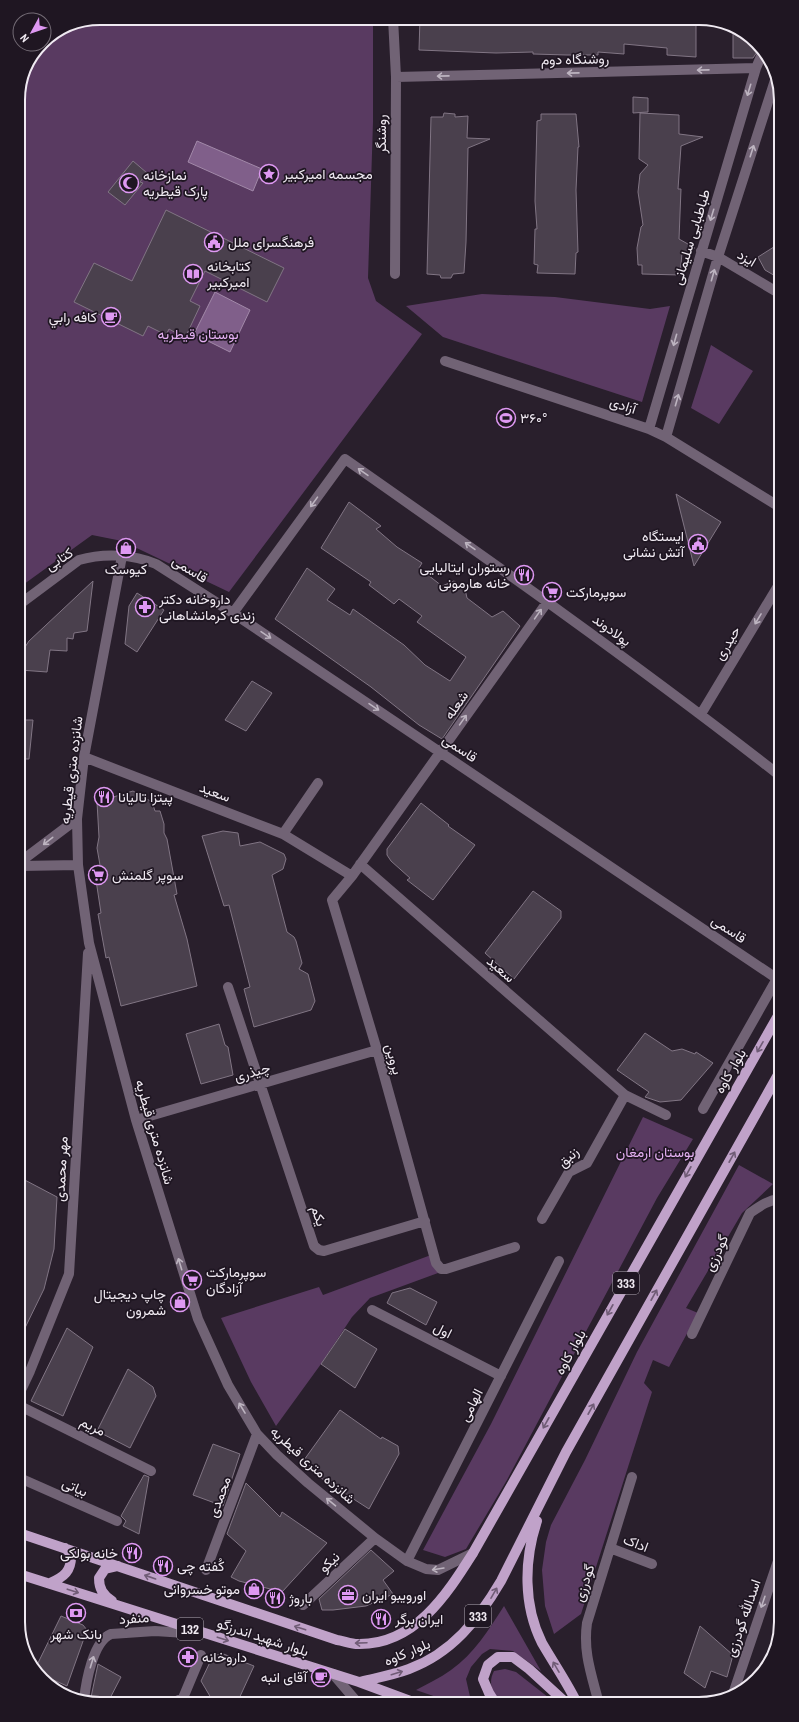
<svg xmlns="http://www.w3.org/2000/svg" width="799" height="1722" font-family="'Archivo Narrow',Vazirmatn,sans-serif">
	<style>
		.green { fill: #593a61 }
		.water { fill: #805f8a; stroke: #a289a9 }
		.building { fill: #4a404d; stroke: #817584 }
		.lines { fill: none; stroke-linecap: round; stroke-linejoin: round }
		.street { stroke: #716375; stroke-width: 10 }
		.primary { stroke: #c0a2c9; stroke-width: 10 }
		.oneway { stroke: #bdb4c0 }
		.oneway2 { stroke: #705c76 }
		.labels { text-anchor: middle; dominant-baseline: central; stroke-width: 3.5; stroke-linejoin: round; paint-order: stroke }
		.shield { fill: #1f1622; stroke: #b1aab4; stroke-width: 1 }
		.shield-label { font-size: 13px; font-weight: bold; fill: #f0eaf2 }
		.street-label { font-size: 14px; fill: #f0eaf2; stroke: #1f1622 }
		.poi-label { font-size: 14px; fill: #f0eaf2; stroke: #1f1622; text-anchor: start }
		.park-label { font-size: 14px; fill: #e4b0f2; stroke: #1f1622 }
		.rim { fill: none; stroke: #f0eaf2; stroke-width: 2 }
	</style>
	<rect width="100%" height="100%" fill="#291f2c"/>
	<path class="green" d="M100 18H373V122L368 278 376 301 422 334 229 592 122 541 92 535 20 587 18 95 26 64 41 44H44V41L69 24Z
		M482 294 555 297 650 309 670 306 642 402 443 337 406 306Z
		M711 345 753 371 719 424 691 408Z
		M643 1117 693 1139 657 1198 507 1480 466 1549 445 1557 423 1550 491 1424Z
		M739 1165 773 1184 742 1213 686 1308 698 1313 669 1367 653 1360 644 1383 652 1392 581 1614 554 1634 545 1606 542 1570 546 1542 551 1525 585 1460 637 1352Z
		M431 1255 438 1273 370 1298 352 1317 321 1364 276 1426 251 1382 221 1318 319 1287 323 1295Z
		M504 1606 541 1671 513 1651 490 1649 482 1654 471 1667 466 1679 471 1701H448L416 1690C427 1684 440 1678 451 1670 474 1654 489 1629 504 1606Z
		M505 1669 516 1672 553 1701H498C492 1690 488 1683 494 1671Z"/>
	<path class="water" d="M197 141 262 169 253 191 188 162Z
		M215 292 250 310 230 352 194 334Z"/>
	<path class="building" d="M420 18H696V57L667 55V48L624 44V54L598 52V55H567L533 54V52L496 53 419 50Z
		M733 29 749 35 759 49 753 58H733Z
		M633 97 648 98V112L633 113Z
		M444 113 455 114V117L468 116 467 138 490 139 468 148 466 242 464 273 453 274 451 278H441L440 275 427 274 431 117H443Z
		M640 113 679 115V134L703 137 681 146 678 189H681L679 239 695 248 682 253 680 275 642 274V265H638L637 248 641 227 643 225 638 192 640 174 648 165 639 159Z
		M541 114H576L579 147H578L576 190 578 252 576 253 575 274 537 273 538 265 534 264 535 229H537L535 201 537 121 541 120Z
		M133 161 147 173 140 182 143 183 125 205 108 192Z
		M166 210 284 268 267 302 205 271 190 301 200 306 185 338 169 329 166 335 148 326 143 336 74 302 94 263 132 281Z
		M777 245V277L765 270 758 257Z
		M676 494 721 522 694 566Z
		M349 502 381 526 376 529 397 547 422 563 419 568 442 586 454 581 465 589 467 598 492 617 503 611 520 626 442 739 419 725 371 687 275 619 307 568 335 589 327 600 350 615 353 609 404 645 425 665 450 681 466 657 417 622 422 616 399 599 394 604 369 585 371 582 321 548Z
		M93 581 87 631 74 633 73 639 67 638V651L50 650 47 672 20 670V647H25L29 641Z
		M137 593 164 610 137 652 125 644 129 606Z
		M252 681 272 693 246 731 225 720Z
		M20 720H33L29 759H20Z
		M133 791 152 802 155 811H160L164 824V833L167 839 177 894 174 895 187 939 197 986 121 1006 109 957 106 958 98 914 101 913 94 867 100 865 97 848 99 837 97 802Z
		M421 803 449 825 448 826 475 845 433 900 407 880 410 878 391 861 387 855V849Z
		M223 831 238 833 240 846 260 842 284 854 286 859 283 869 272 875 287 932 294 937 296 941 302 963 299 969 308 974 315 1001 311 1010 254 1027 244 989 250 987 229 905 224 906 202 836Z
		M533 891 561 911V918L514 979 485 953Z
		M219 1024 225 1045 228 1047 233 1075 201 1084 186 1034Z
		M645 1033 672 1051 682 1049 695 1054 696 1052 713 1063 681 1100 660 1102 645 1097 649 1092 617 1070Z
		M21 1178 57 1197 54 1249 44 1289 22 1334Z
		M410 1288 437 1302 426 1325 387 1303 392 1293Z
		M67 1328 93 1347 63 1416 31 1401Z
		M345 1329 377 1349 355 1388 321 1364Z
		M128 1369 153 1387 156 1396 130 1448 97 1431Z
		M340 1410 381 1439 382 1437 398 1446 399 1454 369 1509 321 1478 304 1460Z
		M213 1444 240 1454 223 1506 193 1495Z
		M144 1475 149 1477 139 1534 123 1526 126 1521 121 1516Z
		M246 1483 280 1517 282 1512 327 1543 282 1592 239 1581 231 1577 246 1551 227 1534Z
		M371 1550 394 1571 383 1580 393 1594 366 1606 333 1610H322L319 1599Z
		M61 1616 83 1625 87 1630 67 1686 40 1674 36 1667Z
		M700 1626 733 1655 727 1677 711 1671 705 1688 684 1673Z
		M221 1653 254 1666 237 1703H214L201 1681 212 1658Z
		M98 1664 121 1677 107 1704H94L90 1702Z"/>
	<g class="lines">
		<path class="street" d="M393 18 396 77 395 274
			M396 77 756 68
			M701 251 718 257 777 292
			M445 361 649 429 666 437 778 506
			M649 429 756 68 762 54
			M666 437 718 257 777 74
			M122 556 84 757 77 819 78 865 89 943 136 1120 198 1319 228 1385 257 1434 277 1455 308 1483 375 1538 407 1561 426 1569 438 1570 473 1553
			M20 604 79 560C103 553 133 554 156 564L233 613 776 978
			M233 613 345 459C492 562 637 664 779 775
			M701 714 778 586
			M84 757 283 834 352 876
			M283 834 318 783
			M20 862 77 819
			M360 864 625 1095 666 1115
			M20 866 78 865
			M228 987 314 1246 319 1250 324 1251 425 1221
			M703 1109 779 975
			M136 1120 377 1050
			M542 1219 569 1172 587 1163 625 1095
			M515 1247 446 1269H441L436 1263 377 1050 332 900 352 876 548 601
			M372 1310 501 1376
			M692 1334 750 1213C760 1206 768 1200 780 1199
			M22 1388 30 1371 69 1274 88 953
			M22 1407 151 1471
			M22 1479 117 1521
			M610 1548 652 1564
			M407 1561 559 1261
			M206 1570 257 1434
			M303 1605 375 1538
			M333 1674 357 1702
			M733 1694 781 1552
			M84 1700C86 1682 93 1641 111 1634L155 1631 201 1634
			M598 1700C591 1673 583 1651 587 1623L632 1477
			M172 1703 183 1698 201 1655"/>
		<path class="primary" d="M537 1521C524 1560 523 1605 542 1643 553 1662 566 1681 576 1701
			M22 1534 337 1640C344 1641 351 1644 358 1644 415 1645 447 1594 473 1553L779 1014
			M22 1575 359 1682 413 1702
			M50 1583C64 1577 72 1571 71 1554L65 1548
			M112 1601C103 1595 99 1589 99 1578L105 1569 118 1566
			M359 1682C376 1678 393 1675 409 1669 452 1653 478 1620 501 1581L566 1452 779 1073
			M494 1701 489 1693 483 1679 488 1665 498 1657H513L529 1669 564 1701"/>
	</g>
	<defs><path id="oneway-shaft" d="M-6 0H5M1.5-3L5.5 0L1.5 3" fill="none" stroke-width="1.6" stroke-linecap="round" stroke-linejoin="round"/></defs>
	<g class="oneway">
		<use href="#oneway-shaft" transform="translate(703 70) rotate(179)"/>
		<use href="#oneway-shaft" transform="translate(573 73) rotate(179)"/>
		<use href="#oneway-shaft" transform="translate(443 76) rotate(179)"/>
		<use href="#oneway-shaft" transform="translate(749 90) rotate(107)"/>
		<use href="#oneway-shaft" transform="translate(752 151) rotate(-72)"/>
		<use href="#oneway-shaft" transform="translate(712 215) rotate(107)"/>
		<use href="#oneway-shaft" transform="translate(713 275) rotate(-74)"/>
		<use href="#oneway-shaft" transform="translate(675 340) rotate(106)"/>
		<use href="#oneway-shaft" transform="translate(677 400) rotate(-74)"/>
		<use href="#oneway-shaft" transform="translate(363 472) rotate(-145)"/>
		<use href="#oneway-shaft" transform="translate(314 502) rotate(126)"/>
		<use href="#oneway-shaft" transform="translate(470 546) rotate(-145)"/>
		<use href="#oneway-shaft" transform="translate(538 614) rotate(-55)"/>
		<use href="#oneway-shaft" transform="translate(758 619) rotate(121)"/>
		<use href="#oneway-shaft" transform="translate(266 635) rotate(34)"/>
		<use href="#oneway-shaft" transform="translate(374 707) rotate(34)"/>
		<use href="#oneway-shaft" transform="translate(463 720) rotate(-55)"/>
		<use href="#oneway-shaft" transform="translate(48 841) rotate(142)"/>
		<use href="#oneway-shaft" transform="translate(180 1264) rotate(-107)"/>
		<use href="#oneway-shaft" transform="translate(242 1408) rotate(-121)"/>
		<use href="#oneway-shaft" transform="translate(331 1502) rotate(-140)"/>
		<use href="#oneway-shaft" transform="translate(438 1569) rotate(171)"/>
		<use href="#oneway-shaft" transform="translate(763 1602) rotate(109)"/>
		<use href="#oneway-shaft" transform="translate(92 1662) rotate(-73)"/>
	</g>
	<g class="oneway2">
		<use href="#oneway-shaft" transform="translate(760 1047) rotate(120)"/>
		<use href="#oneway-shaft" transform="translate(732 1157) rotate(-61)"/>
		<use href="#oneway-shaft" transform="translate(688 1172) rotate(119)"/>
		<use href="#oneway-shaft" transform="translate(654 1295) rotate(-61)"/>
		<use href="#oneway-shaft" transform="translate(610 1310) rotate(119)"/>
		<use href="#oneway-shaft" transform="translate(591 1409) rotate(-61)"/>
		<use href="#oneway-shaft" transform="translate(546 1423) rotate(119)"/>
		<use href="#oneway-shaft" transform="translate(150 1577) rotate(-161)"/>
		<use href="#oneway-shaft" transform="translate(73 1591) rotate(18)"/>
		<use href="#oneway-shaft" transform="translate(494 1593) rotate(-60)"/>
		<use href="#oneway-shaft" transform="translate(300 1628) rotate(-162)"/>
		<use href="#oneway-shaft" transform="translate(223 1639) rotate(18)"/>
		<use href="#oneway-shaft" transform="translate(361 1643) rotate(178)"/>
		<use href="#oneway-shaft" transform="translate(556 1667) rotate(-120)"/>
		<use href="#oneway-shaft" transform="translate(397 1673) rotate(-17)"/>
	</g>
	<defs>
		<g id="sight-ring" transform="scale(1)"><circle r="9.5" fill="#1f1622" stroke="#de98f2" stroke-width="1.5"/><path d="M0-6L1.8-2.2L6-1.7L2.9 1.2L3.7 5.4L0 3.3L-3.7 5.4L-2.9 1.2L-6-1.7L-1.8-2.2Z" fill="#de98f2"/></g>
		<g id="mosque-ring" transform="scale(1)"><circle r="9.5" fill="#1f1622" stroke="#de98f2" stroke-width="1.5"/><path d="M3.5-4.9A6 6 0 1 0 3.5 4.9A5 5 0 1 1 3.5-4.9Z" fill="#de98f2"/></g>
		<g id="civic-ring" transform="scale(1)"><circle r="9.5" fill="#1f1622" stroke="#de98f2" stroke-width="1.5"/><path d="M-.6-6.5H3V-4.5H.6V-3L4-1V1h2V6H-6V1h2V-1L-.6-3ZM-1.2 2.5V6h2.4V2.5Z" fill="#de98f2"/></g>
		<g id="library-ring" transform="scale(1)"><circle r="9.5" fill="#1f1622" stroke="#de98f2" stroke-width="1.5"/><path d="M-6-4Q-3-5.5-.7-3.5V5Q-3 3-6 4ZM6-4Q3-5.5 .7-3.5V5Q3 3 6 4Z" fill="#de98f2"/></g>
		<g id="cafe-ring" transform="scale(1)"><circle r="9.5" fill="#1f1622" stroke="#de98f2" stroke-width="1.5"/><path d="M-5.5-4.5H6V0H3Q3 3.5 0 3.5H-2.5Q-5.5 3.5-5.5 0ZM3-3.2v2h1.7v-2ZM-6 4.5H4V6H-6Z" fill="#de98f2"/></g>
		<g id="stadium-ring" transform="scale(1)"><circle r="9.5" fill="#1f1622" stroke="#de98f2" stroke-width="1.5"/><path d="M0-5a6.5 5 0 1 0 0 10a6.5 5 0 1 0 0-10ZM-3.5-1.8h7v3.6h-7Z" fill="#de98f2"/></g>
		<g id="shop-ring" transform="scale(1)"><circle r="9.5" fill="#1f1622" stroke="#de98f2" stroke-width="1.5"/><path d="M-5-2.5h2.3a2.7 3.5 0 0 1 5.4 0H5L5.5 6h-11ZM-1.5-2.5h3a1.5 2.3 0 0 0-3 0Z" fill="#de98f2"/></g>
		<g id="restaurant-ring" transform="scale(1)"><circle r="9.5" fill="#1f1622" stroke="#de98f2" stroke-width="1.5"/><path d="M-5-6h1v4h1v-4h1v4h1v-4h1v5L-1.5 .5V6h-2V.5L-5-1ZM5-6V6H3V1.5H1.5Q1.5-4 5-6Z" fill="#de98f2"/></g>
		<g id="supermarket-ring" transform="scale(1)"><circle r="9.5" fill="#1f1622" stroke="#de98f2" stroke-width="1.5"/><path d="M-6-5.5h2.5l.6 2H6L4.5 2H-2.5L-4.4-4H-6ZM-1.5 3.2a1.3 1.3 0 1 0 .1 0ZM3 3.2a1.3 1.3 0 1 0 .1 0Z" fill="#de98f2"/></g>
		<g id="pharmacy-ring" transform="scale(1)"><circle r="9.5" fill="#1f1622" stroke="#de98f2" stroke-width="1.5"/><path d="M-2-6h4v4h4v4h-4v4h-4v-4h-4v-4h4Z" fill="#de98f2"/></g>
		<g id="office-ring" transform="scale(1)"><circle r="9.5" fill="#1f1622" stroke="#de98f2" stroke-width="1.5"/><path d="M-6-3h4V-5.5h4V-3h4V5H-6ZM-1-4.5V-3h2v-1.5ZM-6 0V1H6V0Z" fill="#de98f2"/></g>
		<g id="bank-ring" transform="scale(1)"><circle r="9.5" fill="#1f1622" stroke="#de98f2" stroke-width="1.5"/><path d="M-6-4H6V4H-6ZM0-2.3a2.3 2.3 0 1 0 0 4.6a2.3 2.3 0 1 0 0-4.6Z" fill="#de98f2"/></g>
	</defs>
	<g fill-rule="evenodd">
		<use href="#sight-ring" x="269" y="174"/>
		<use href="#mosque-ring" x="129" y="183"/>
		<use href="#civic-ring" x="214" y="242"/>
		<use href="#library-ring" x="193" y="274"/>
		<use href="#cafe-ring" x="111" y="317"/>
		<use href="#stadium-ring" x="506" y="418"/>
		<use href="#civic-ring" x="698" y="544"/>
		<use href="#shop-ring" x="126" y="548"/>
		<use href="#restaurant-ring" x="524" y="575"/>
		<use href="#supermarket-ring" x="552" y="592"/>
		<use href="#pharmacy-ring" x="145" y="607"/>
		<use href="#restaurant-ring" x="104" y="797"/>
		<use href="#supermarket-ring" x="98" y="875"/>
		<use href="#supermarket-ring" x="192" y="1280"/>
		<use href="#shop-ring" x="180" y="1302"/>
		<use href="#restaurant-ring" x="132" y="1553"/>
		<use href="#restaurant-ring" x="163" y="1566"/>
		<use href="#shop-ring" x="254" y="1589"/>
		<use href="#office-ring" x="348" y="1595"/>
		<use href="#restaurant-ring" x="275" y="1598"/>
		<use href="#bank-ring" x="76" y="1613"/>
		<use href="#restaurant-ring" x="381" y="1619"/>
		<use href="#pharmacy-ring" x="188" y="1657"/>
		<use href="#cafe-ring" x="321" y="1677"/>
	</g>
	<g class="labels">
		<g class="shield">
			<rect x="613" y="1272" width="26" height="22" rx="3"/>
			<rect x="465" y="1605" width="26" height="22" rx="3"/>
			<rect x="177" y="1618" width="26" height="22" rx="3"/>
		</g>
		<g class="shield-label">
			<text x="626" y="1283">333</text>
			<text x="478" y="1616">333</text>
			<text x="190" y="1629">132</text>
		</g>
		<g class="street-label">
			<text transform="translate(575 59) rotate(-1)">روشنگاه دوم</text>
			<text transform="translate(381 134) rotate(-90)">روشنگر</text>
			<text transform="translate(691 237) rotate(-73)">طباطبایی سلیمانی</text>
			<text transform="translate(747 258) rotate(31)">ایزد</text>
			<text transform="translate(623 405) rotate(18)">آزادی</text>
			<text transform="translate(59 559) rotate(-33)">کتابی</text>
			<text transform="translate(190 569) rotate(32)">قاسمی</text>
			<text transform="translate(612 630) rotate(36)">پولادوند</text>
			<text transform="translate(727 643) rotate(-59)">حیدری</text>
			<text transform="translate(456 705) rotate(-55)">شعله</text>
			<text transform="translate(460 748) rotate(34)">قاسمی</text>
			<text transform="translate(71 770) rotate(-83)">شانزده متری قیطریه</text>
			<text transform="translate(215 792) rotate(21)">سعید</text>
			<text transform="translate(729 929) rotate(34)">قاسمی</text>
			<text transform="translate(501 969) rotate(41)">سعید</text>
			<text transform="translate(394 1059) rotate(74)">پروین</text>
			<text transform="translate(730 1071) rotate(-60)">بلوار کاوه</text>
			<text transform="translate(252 1072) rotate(-16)">چیذری</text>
			<text transform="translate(155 1132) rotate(74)">شانزده متری قیطریه</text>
			<text transform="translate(568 1157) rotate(-42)">زنبق</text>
			<text transform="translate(61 1169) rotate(-87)">مهر محمدی</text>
			<text transform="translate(319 1216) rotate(72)">یکم</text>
			<text transform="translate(716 1253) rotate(-65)">گودرزی</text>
			<text transform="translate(443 1330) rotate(27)">اول</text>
			<text transform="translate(570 1352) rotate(-61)">بلوار کاوه</text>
			<text transform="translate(471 1405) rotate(-63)">الهامی</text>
			<text transform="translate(93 1426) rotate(26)">مریم</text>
			<text transform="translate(313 1465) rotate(42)">شانزده متری قیطریه</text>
			<text transform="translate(75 1487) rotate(24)">بیاتی</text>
			<text transform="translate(219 1497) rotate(-70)">محمدی</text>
			<text transform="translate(636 1543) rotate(21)">اداک</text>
			<text transform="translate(329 1562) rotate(-43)">نیکو</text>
			<text transform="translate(584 1583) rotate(-72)">گودرزی</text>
			<text transform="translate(134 1618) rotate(-4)">منفرد</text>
			<text transform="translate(743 1618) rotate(-71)">اسدالله گودرزی</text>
			<text transform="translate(263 1637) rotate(18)">بلوار شهید اندرزگو</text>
			<text transform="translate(407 1652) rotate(-23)">بلوار کاوه</text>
		</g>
		<g class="poi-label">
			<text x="283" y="174">مجسمه امیرکبیر</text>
			<text x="143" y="175">نمازخانه<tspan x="143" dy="16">پارک قیطریه</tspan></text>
			<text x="228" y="242">فرهنگسرای ملل</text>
			<text x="207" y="266">کتابخانه<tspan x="207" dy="16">امیرکبیر</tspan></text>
			<text x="97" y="317" text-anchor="end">كافه رابي</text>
			<text x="520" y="418">۳۶۰°</text>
			<text x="684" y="536" text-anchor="end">ایستگاه<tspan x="684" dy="16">آتش نشانی</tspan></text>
			<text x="510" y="567" text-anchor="end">رستوران ایتالیایی<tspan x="510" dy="16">خانه هارمونی</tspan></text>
			<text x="126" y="569" text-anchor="middle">کیوسک</text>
			<text x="566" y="592">سوپرمارکت</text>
			<text x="159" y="599">داروخانه دکتر<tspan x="159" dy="16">زندی کرمانشاهانی</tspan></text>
			<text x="118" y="797">پیتزا تالیانا</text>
			<text x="112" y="875">سوپر گلمنش</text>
			<text x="206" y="1272">سوپرمارکت<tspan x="206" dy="16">آزادگان</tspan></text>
			<text x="166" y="1294" text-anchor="end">چاپ دیجیتال<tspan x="166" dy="16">شمرون</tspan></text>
			<text x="118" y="1553" text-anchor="end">خانه بولکی</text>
			<text x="177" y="1566">کُفته چی</text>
			<text x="240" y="1589" text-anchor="end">موتو خسروانی</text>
			<text x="362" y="1595">اورویبو ایران</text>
			<text x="289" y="1598">باروژ</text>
			<text x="395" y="1619">ایران برگر</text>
			<text x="76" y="1634" text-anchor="middle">بانک شهر</text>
			<text x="202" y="1657">داروخانه</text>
			<text x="307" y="1677" text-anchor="end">آقای انبه</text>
		</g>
		<g class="park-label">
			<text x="198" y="334">بوستان قیطریه</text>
			<text x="655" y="1152">بوستان ارمغان</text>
		</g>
	</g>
	<path d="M0 0H799V1722H0ZM100 25H699A75 75 0 0 1 774 100V1622A75 75 0 0 1 699 1697H100A75 75 0 0 1 25 1622V100A75 75 0 0 1 100 25Z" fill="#1f1622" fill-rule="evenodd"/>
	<path class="rim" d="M100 25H699A75 75 0 0 1 774 100V1622A75 75 0 0 1 699 1697H100A75 75 0 0 1 25 1622V100A75 75 0 0 1 100 25Z"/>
	<g transform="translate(32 32) rotate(230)"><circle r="19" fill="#1f1622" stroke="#736b75"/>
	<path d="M0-3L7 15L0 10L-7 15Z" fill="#de98f2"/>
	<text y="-6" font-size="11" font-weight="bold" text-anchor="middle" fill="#f0eaf2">N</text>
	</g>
</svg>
